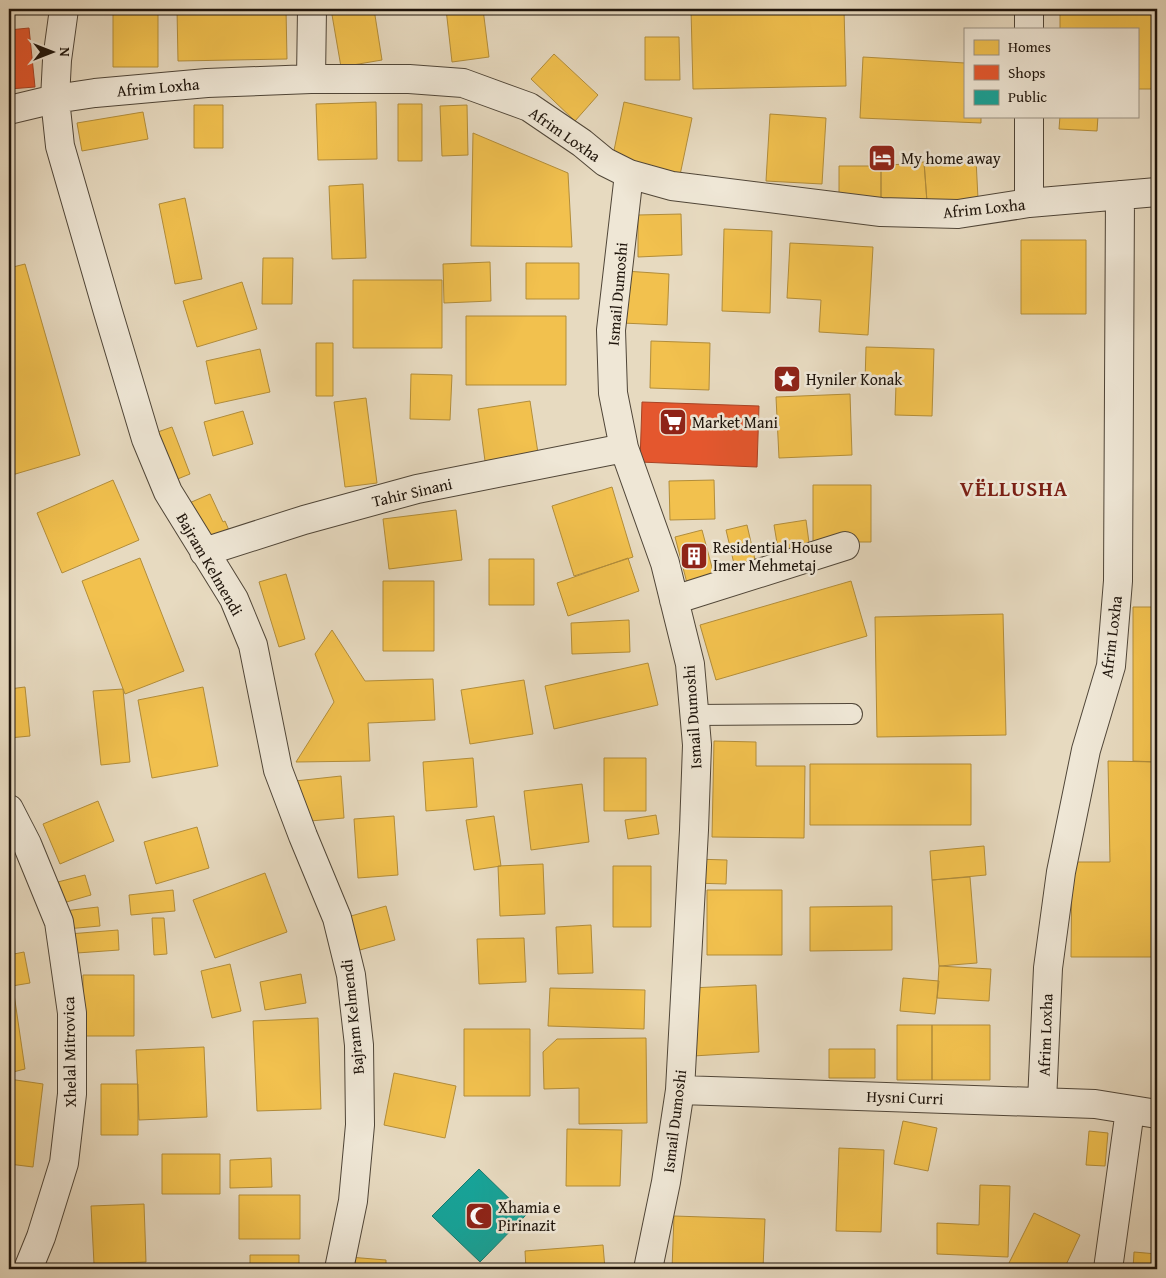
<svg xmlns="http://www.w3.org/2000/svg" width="1166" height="1278" font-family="'Gentium Book Plus',serif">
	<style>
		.homes { fill: #f2c14e; stroke: #b28d3a }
		.shops { fill: #e4572e; stroke: #a94324 }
		.public { fill: #17a398; stroke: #19786e }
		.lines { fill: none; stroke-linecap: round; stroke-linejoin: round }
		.service-casing { stroke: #504638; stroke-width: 22 }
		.minor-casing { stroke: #504638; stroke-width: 30 }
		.service { stroke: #efe7d6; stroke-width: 20 }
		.minor { stroke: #efe7d6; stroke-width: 28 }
		.labels { text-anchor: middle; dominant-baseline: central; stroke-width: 5; stroke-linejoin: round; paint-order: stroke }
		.street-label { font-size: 16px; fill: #1e140b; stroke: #efe7d6 }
		.poi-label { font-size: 16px; fill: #1e140b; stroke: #efe7d6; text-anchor: start }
		.district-label { font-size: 21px; font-weight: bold; letter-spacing: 1px; fill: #7a1f14; stroke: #efe7d6 }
	</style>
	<rect width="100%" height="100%" fill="#e7dac0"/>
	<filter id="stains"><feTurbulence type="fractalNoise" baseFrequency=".004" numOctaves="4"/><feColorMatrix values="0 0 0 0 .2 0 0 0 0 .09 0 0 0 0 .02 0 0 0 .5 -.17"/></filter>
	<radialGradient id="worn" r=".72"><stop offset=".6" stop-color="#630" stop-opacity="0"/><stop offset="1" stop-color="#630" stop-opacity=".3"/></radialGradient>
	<path class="homes" d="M177 9H286L287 59 178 61Z
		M331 9H374L382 60 341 67Z
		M446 9H483L489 57 452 62Z
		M691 9H844L846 86 693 89Z
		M1060 9H1153L1152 89H1137V29H1060Z
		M113 11H158V67H113Z
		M645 37H679L680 80H645Z
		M554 54 598 95 575 121 531 79Z
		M863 57 965 63V116H981V123L860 118Z
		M376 102 377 159 318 160 316 104Z
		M624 102 692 118 680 175 612 160Z
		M398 104H422V161H398Z
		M194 105H223V148H194Z
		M467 105 468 155 442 156 440 106Z
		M143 112 148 139 82 151 77 123Z
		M770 114 826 118 822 184 766 181Z
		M1060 116H1098L1097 131 1059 129Z
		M473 133 568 173 572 247 471 246Z
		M976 159 978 199 927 202 924 162Z
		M924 162 927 202 881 201V166Z
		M839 166H881V201L839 202Z
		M363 184 366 258 332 259 329 186Z
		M185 198 202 279 175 284 159 204Z
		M681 214 682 255 638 257V215Z
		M724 229 772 231 770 313 722 311Z
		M1021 240H1086V314H1021Z
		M790 243 873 247 868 335 819 332 821 300 787 298Z
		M263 258H293L292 304H262Z
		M490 262 491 301 444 303 443 264Z
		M526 263H579V299H526Z
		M25 264 80 455 12 475 9 462V268Z
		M625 271 669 274 667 325 622 323Z
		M353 280H442V348H353Z
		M242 282 257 329 197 347 183 301Z
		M466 316H566V385H466Z
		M651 341 710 343 709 390 650 388Z
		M316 343H333V396H316Z
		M866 347 934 349 932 416 895 415 896 384 865 383Z
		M260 349 270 392 215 404 206 361Z
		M411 374 452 375 450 420 410 419Z
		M850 394 852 455 779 458 776 397Z
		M366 398 377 483 345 487 334 402Z
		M530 401 538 453 485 461 478 409Z
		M243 411 253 444 213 456 204 422Z
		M172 427 190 474 170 482 152 434Z
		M113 480 139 540 62 573 37 513Z
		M714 480 715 519 670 520 669 481Z
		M813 485H871V542H813Z
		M612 487 633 557 574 576 552 506Z
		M210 494 223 522 225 521 231 535 205 546 187 504Z
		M456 510 462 560 389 569 383 519Z
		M806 520 810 550 779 555 774 525Z
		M747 525 756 564 735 568 726 530Z
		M702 530 714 575 687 583 675 537Z
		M140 558 184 671 125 694 82 581Z
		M628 558 639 591 568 616 557 583Z
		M489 559H534V605H489Z
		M286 574 305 639 279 647 259 582Z
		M383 581H434V651H383Z
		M851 581 867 636 716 680 700 625Z
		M1133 607H1157V762L1133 761Z
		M1003 614 1006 735 877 737 875 617Z
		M629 620 630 652 572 654 571 623Z
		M332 630 365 681 433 679 435 720 368 723 370 761 296 762 334 702 315 654Z
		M648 663 658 705 554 729 545 686Z
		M524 680 533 734 470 744 461 690Z
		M25 687 30 736 9 738V689Z
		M203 687 218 766 152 778 138 700Z
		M123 689 130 762 101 765 93 691Z
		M714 741 756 742V766H805L804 838 712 837Z
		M473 758 477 807 426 811 423 762Z
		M604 758H646V811H604Z
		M1108 761 1157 762V957H1071L1072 862H1110Z
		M810 764H971V825H810Z
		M341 776 344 818 299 822 295 781Z
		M582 784 589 842 531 850 524 791Z
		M98 801 114 841 60 864 43 824Z
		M656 815 659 834 628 839 625 820Z
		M394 816 398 875 358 878 354 819Z
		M494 816 501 866 474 870 466 820Z
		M197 827 209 868 156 884 144 842Z
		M984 846 986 875 932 880 930 851Z
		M694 859 727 860 726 884 693 883Z
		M543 864 545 914 500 916 498 866Z
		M613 866H651V927H613Z
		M265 873 287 932 215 958 193 900Z
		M85 875 91 895 56 905 50 884Z
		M970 877 977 963 939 966 932 880Z
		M173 890 175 911 131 915 129 895Z
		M707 890H782V955H707Z
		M386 906 395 940 353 952 344 918Z
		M892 906V950L810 951V907Z
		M98 907 100 926 66 929 64 911Z
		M152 918H164L167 954 154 955Z
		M591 925 593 973 558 974 556 927Z
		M118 930 119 950 77 953 69 934Z
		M524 938 526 982 479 984 477 939Z
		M24 952 30 983 12 986 9 971V955Z
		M230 964 241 1011 212 1018 201 971Z
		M939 966 991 969 989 1001 937 998Z
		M301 974 306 1003 265 1010 260 982Z
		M83 975H134V1036H83Z
		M903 978 939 981 935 1014 900 1011Z
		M756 985 759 1052 693 1056 690 988Z
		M550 988 645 990 644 1029 548 1026Z
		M9 994H14L25 1069 9 1073Z
		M318 1018 321 1109 257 1111 253 1021Z
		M897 1025H932V1080H897Z
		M932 1025H990V1080H932Z
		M464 1029H530V1096H464Z
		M646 1038 647 1123 579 1124V1088L544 1089 543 1052 557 1039Z
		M204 1047 207 1117 139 1120 136 1050Z
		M829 1049H875V1078H829Z
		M394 1073 456 1086 445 1138 384 1125Z
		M9 1079 43 1084 33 1167 9 1164Z
		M101 1084H138V1135H101Z
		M903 1121 937 1128 928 1171 894 1164Z
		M567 1129 622 1130 620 1186H566Z
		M1089 1131 1108 1133 1105 1166 1086 1165Z
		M839 1148 884 1150 881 1232 836 1231Z
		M162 1154H220V1194H162Z
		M271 1158 272 1187 230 1188V1160Z
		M980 1185 1010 1186 1008 1257 937 1254V1223L979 1225Z
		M239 1195H300V1239H239Z
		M144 1204 146 1262 94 1264 91 1206Z
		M1034 1213 1080 1235 1064 1269H1006Z
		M674 1216 765 1219 763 1269H672Z
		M603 1245 605 1269H526L525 1251Z
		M1134 1252 1157 1254V1269H1133Z
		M250 1255H299V1269H250Z
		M349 1257 386 1260V1269H348Z
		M503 1265 504 1269H478V1267Z"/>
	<path class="shops" d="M29 28 35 87 9 89V30Z
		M642 402 759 406 757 467 640 462Z"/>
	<path class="public" d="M479 1169 526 1215 480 1262 432 1216Z"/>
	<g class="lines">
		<g class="service-casing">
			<path id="service" d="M694 715 852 714"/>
		</g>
		<g class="minor-casing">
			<path id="minor" d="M64 9 57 60 55 99 60 146 108 312 146 439 168 492 234 599 253 645 278 770 303 836 337 918 351 975 359 1045 360 1125 353 1201 339 1269
				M1029 29V9
				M311 79 312 9
				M9 110 55 99 95 93 207 83 311 79H409L463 83 529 107 582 143 605 162 629 174 672 186 881 212 958 214 1029 203 1157 192
				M629 174 611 330 613 393 624 448 665 563 690 664 697 745 694 830 680 1090 666 1182 648 1269
				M1029 203V116
				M204 552 304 520 417 489 624 448
				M674 600 845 546
				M9 809 27 844 59 922 72 1013V1094L64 1163 41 1237 28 1269
				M680 1090 1095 1104 1157 1114
				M1042 1102 1048 968 1061 872 1086 750 1111 666 1118 581 1120 195
				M1108 1269 1130 1110"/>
		</g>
		<use href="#service" class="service"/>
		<use href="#minor" class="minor"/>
	</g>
	<defs>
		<g id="hotel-square" transform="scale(1.4375)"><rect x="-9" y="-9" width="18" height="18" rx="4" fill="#8f2418" stroke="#efe7d6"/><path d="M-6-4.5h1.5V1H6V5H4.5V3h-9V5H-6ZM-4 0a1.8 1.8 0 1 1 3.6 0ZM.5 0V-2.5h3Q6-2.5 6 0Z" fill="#fff"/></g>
		<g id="sight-square" transform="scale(1.4375)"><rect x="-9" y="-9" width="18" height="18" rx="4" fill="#8f2418" stroke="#efe7d6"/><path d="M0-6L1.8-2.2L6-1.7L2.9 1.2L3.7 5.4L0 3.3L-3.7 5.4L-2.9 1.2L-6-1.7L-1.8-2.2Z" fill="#fff"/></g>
		<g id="supermarket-square" transform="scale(1.4375)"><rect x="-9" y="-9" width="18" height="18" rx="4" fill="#8f2418" stroke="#efe7d6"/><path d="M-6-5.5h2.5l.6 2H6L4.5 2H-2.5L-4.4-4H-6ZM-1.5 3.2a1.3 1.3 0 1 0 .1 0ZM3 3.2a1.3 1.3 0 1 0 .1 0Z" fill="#fff"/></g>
		<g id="building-square" transform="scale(1.4375)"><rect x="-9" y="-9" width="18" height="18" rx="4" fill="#8f2418" stroke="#efe7d6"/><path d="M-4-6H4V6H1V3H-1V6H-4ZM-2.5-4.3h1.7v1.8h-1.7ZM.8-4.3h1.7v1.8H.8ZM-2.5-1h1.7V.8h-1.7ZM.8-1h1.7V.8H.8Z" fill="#fff"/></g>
		<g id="mosque-square" transform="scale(1.4375)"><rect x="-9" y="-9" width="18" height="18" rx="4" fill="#8f2418" stroke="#efe7d6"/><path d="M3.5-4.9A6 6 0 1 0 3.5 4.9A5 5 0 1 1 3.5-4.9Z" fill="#fff"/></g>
	</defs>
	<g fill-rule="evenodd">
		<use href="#hotel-square" x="882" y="158"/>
		<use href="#sight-square" x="787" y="379"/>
		<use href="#supermarket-square" x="673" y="422"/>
		<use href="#building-square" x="694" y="556"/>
		<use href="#mosque-square" x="479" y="1216"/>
	</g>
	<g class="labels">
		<g class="street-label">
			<text transform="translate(158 87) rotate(-5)">Afrim Loxha</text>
			<text transform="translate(565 134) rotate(35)">Afrim Loxha</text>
			<text transform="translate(984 208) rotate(-6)">Afrim Loxha</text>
			<text transform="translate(617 294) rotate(-85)">Ismail Dumoshi</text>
			<text transform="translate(412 492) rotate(-13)">Tahir Sinani</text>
			<text transform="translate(210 564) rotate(60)">Bajram Kelmendi</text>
			<text transform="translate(1111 637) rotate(-83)">Afrim Loxha</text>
			<text transform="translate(692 717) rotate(-94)">Ismail Dumoshi</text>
			<text transform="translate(352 1017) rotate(-96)">Bajram Kelmendi</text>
			<text transform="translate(1045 1035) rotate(-88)">Afrim Loxha</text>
			<text transform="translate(69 1052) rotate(-91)">Xhelal Mitrovica</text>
			<text transform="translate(905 1097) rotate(2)">Hysni Curri</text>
			<text transform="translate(674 1121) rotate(-83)">Ismail Dumoshi</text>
		</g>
		<g class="poi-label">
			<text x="901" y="158">My home away</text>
			<text x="806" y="379">Hyniler Konak</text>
			<text x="692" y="422">Market Mani</text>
			<text x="713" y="547">Residential House<tspan x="713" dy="18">Imer Mehmetaj</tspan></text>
			<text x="498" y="1207">Xhamia e<tspan x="498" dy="18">Pirinazit</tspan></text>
		</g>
		<g class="district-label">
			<text x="1014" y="488">VËLLUSHA</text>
		</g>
	</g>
	<rect width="1166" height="1278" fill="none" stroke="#e7dac0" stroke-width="30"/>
	<rect x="10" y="10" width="1146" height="1258" fill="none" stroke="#1e140b" stroke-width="2.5"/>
	<rect x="15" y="15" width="1136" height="1248" fill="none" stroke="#1e140b"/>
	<rect x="964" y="28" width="175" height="90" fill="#efe7d6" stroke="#9b9385"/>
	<rect x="974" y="40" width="25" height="15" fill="#f2c14e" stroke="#9b9385"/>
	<text x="1008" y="52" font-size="15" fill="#1e140b">Homes</text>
	<rect x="974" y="65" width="25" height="15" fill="#e4572e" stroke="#9b9385"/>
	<text x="1008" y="78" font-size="15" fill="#1e140b">Shops</text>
	<rect x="974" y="90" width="25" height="15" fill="#17a398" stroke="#9b9385"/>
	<text x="1008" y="102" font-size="15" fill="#1e140b">Public</text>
	<g transform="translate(52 52) rotate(90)" stroke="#efe7d6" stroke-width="4" paint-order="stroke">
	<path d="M0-4L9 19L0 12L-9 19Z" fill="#1e140b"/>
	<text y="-8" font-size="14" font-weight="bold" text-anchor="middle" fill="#1e140b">N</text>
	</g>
	<rect width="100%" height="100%" filter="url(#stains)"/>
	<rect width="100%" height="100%" fill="url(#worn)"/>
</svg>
